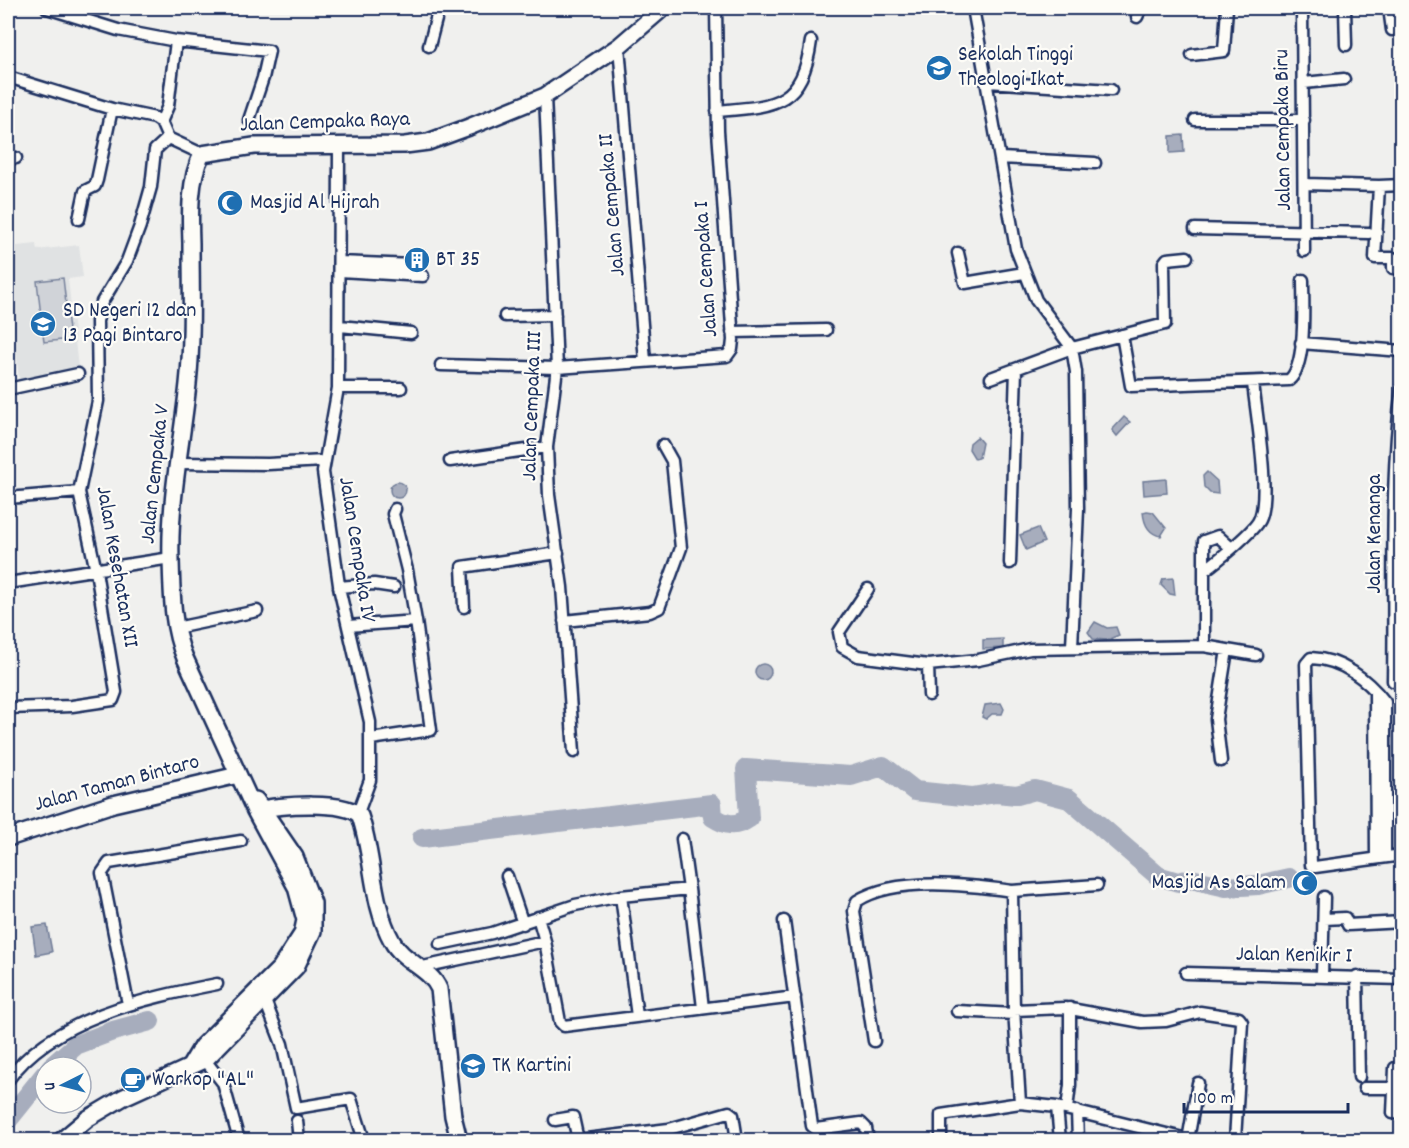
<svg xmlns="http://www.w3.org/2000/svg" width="1409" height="1148" font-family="Dekko,sans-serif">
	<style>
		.built { fill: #e0e2e3 }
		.green { fill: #d0d3d8; stroke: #76819b; stroke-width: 1.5 }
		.water { fill: #a7adbd; stroke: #6f7b97; stroke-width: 1.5 }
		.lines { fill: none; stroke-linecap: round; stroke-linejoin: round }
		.river { stroke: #a7adbd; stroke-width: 20 }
		.street-casing { stroke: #1b2f5e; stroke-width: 15 }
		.secondary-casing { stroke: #1b2f5e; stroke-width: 20 }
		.street { stroke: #fdfcf7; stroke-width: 10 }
		.secondary { stroke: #fdfcf7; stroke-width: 15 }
		.labels { text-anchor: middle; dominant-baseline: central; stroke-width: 4.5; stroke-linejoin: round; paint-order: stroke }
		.poi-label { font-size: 22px; fill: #1b2f5e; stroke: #fdfcf7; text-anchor: start }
		.street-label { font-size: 22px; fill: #1b2f5e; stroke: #fdfcf7 }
	</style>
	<rect width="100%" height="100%" fill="#f0f0ee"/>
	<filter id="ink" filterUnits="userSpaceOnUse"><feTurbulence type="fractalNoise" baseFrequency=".0167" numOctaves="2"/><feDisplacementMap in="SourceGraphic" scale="12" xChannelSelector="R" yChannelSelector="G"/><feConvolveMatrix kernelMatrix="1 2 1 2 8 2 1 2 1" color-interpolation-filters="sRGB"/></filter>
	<g filter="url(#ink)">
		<path class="built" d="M36 244 37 250 79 245 83 277 68 279 78 368 47 372 48 377 19 380 8 272V247Z"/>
		<path class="green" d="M63 278 70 339 44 342 37 281Z"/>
		<path class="water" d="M1183 135 1184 152 1170 153V136Z
			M1124 417 1130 422 1117 436 1112 430Z
			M977 437 982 443 979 458 975 459 969 449 970 443Z
			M1207 472 1217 481 1218 494 1210 493 1204 487 1203 476Z
			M1166 479 1167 493 1144 495 1143 481Z
			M390 490a8 8 0 1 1 16 0a8 8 0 1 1-16 0Z
			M1147 511 1153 512 1166 528 1161 536C1149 534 1144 524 1143 512Z
			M1038 528 1044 542 1026 550 1020 535Z
			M1173 578 1175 595 1170 594 1161 585 1163 579Z
			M1095 622 1107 628 1116 627 1119 635 1107 640 1093 639 1088 632Z
			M1003 639V648L983 649V640Z
			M755 672a8 8 0 1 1 16 0a8 8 0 1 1-16 0Z
			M1001 703 1004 709 1002 714H992L986 719 982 717 985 705Z
			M47 925 52 952 36 955 32 927Z"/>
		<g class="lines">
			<path class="river" d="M422 838 712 804 713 817C727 826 736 827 749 818L746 769 851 776 883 766 915 791 972 797 996 793 1017 795 1035 790 1069 799 1158 876 1178 882 1191 879 1226 887 1258 885 1289 878
				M51 1067 76 1045 113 1031 150 1021
				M8 1120 45 1074"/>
			<g class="street-casing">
				<path id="street" d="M47 8 118 30 176 41 269 51 263 78 249 120
					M973 8 1016 249 1036 300 1072 348 1076 372 1078 509 1072 647
					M1302 8 1304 251
					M1345 8 1346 45
					M1389 8 1392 30
					M1137 17 1141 8
					M429 46 439 8
					M619 46 645 361
					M1192 55 1224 51 1227 8
					M8 77 112 109 155 118 161 122 168 138 202 154
					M988 82 1111 90
					M1304 83 1344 79
					M545 96 557 368 547 447 549 495 562 587 574 752
					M717 111C775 106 802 106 811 41
					M1195 120H1304
					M161 122 168 106 176 41
					M339 146 338 388 323 472 340 592 370 722V780L358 813
					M8 156 16 158
					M1001 158 1095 163
					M1305 184 1379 186 1375 258H1393V268L1402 269
					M1379 186 1402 185
					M79 219 85 191 95 186 97 180 112 109
					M1195 229 1369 233
					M958 253 965 283 1024 273
					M339 262 413 265 411 276
					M340 271 423 276
					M505 316 555 315
					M340 326 411 333
					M732 332 826 330
					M1122 335 1131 386 1289 380C1307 366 1303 303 1303 280
					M1301 343 1402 351
					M441 365 557 368 727 356 732 349 733 340 718 131 716 8
					M991 378 1072 348 1165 324 1164 263 1167 259 1187 257
					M338 388H401
					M8 389 78 374
					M450 461 547 447
					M178 463 268 464 324 461
					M8 498 79 492
					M395 509 393 514 407 570 416 621
					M1010 563 1016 369
					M1205 570C1216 562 1254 531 1259 520 1271 496 1256 413 1253 383
					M8 583 171 558
					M339 587 374 584 394 587
					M868 589 839 632 842 647 858 656 928 665
					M464 607 462 567 558 553
					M564 621 650 612 659 608 681 548 672 461 663 445
					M348 626 416 621 431 730 371 739
					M176 628 257 611
					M1204 646 1256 655
					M1393 681C1395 583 1389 485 1402 388
					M1375 692 1376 857
					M929 695 928 665 978 660 1030 649 1204 646V541L1218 536 1230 547
					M8 708 72 706 113 700 116 692 96 571 79 492 98 401 97 321 102 302 127 261 140 226 151 187 155 150 168 138
					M1221 761 1216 719 1227 650
					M682 839 689 889
					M1385 856V702C1367 679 1341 659 1311 658L1306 664 1311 865 1315 867 1402 855
					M507 876 523 924
					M1012 891 1097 885
					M621 896 637 1016
					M538 917 545 941 560 1022 564 1026 795 997
					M1324 919 1345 918 1348 925 1402 922
					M784 921 812 1126 816 1129 861 1123 866 1128 868 1140
					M440 944 492 933 575 905 621 896 689 889 703 1008
					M418 968 545 941
					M1186 973 1402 979
					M1322 976 1324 897
					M1357 976 1359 1077
					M264 998 282 1044 296 1108 351 1099 364 1140
					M128 1004 102 873 109 863 241 841
					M1014 1010 1065 1008 1142 1022 1166 1021 1200 1012 1239 1018 1242 1022 1235 1140
					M957 1011 1014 1014
					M874 1041 854 911 857 901C896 876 968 885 1012 891L1014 1010 1020 1103
					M205 1060 223 1083 239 1140
					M1395 1068 1393 1113 1402 1114
					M8 1080C52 1018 146 998 217 984
					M1364 1088H1394
					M1057 1107 1060 1140
					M1067 1109 1070 1085V1008
					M1077 1111 1078 1140
					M555 1120 573 1117 578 1140
					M297 1121 299 1140
					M578 1140 669 1129 729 1112 733 1115 737 1140
					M941 1140V1115L1020 1103 1057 1107 1191 1140
					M1188 1140 1198 1083"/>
			</g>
			<g class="secondary-casing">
				<path id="secondary" d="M258 810C276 805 349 800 360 816 374 857 371 903 392 941 403 962 430 968 439 989L453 1116 459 1140
					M8 838 113 804 238 775
					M190 1066 202 1046 280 968 302 934 305 920 296 887 255 811 185 658C172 628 172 593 171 560 169 501 182 442 188 384 193 337 191 290 191 243 190 216 189 179 202 154L254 146 405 145 428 142 469 127 545 96 619 46 663 8
					M62 1140 87 1119 124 1097 205 1060 296 967 313 931V903L295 857 256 800"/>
			</g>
			<use href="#street" class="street"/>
			<use href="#secondary" class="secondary"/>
		</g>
	</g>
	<defs>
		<g id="university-disc" transform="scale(1.35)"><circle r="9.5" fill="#1f6fb2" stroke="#fdfcf7"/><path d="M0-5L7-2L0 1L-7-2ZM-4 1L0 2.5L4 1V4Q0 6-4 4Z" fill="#fff"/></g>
		<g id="mosque-disc" transform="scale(1.35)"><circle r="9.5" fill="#1f6fb2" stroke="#fdfcf7"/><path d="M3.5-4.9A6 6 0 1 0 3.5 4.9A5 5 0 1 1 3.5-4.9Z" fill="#fff"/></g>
		<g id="building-disc" transform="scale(1.35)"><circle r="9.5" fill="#1f6fb2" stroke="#fdfcf7"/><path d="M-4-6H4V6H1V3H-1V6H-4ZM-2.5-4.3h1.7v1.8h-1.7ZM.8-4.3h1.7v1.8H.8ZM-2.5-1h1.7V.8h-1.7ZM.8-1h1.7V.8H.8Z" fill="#fff"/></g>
		<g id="school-disc" transform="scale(1.35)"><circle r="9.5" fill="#1f6fb2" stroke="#fdfcf7"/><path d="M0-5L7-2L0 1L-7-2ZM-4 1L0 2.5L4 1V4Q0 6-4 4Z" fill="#fff"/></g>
		<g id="cafe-disc" transform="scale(1.35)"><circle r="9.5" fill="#1f6fb2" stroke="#fdfcf7"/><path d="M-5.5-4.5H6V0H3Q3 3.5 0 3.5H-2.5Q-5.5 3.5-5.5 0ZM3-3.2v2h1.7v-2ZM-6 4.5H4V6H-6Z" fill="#fff"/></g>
	</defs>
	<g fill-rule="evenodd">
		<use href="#university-disc" x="939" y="68"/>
		<use href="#mosque-disc" x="230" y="203"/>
		<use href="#building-disc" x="417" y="260"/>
		<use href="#school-disc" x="43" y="324"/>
		<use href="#mosque-disc" x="1305" y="883"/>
		<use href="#school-disc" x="473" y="1066"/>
		<use href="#cafe-disc" x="133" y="1080"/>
	</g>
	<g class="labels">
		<g class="poi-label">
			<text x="958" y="55">Sekolah Tinggi<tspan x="958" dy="25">Theologi Ikat</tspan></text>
			<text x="250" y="203">Masjid Al Hijrah</text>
			<text x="436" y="260">BT 35</text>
			<text x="63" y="311">SD Negeri 12 dan<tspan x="63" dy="25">13 Pagi Bintaro</tspan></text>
			<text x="1286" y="883" text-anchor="end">Masjid As Salam</text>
			<text x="492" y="1066">TK Kartini</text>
			<text x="152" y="1080">Warkop "AL"</text>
		</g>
		<g class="street-label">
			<text transform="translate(325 123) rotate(-2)">Jalan Cempaka Raya</text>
			<text transform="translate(1284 130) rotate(-91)">Jalan Cempaka Biru</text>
			<text transform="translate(613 205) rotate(-95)">Jalan Cempaka II</text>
			<text transform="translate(707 269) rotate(-94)">Jalan Cempaka I</text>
			<text transform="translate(533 406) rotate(-88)">Jalan Cempaka III</text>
			<text transform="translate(156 474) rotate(-84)">Jalan Cempaka V</text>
			<text transform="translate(1375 534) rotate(-90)">Jalan Kenanga</text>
			<text transform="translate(356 550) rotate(81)">Jalan Cempaka IV</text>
			<text transform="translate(116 567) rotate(80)">Jalan Kesehatan XII</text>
			<text transform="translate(117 784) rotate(-15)">Jalan Taman Bintaro</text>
			<text transform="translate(1294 956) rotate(1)">Jalan Kenikir I</text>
		</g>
	</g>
	<rect width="1409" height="1148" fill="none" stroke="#fdfcf7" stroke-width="30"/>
	<rect x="15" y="15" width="1379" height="1118" fill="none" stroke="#1b2f5e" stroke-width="2" filter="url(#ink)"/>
	<g transform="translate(63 1085) rotate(264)"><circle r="28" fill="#fdfcf7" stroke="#a3aaba" stroke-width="1.5"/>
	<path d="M0-4.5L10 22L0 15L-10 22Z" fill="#1f6fb2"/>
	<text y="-9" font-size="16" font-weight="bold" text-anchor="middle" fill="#1b2f5e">U</text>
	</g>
	<path d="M1184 1103v9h164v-9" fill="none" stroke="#1b2f5e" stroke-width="3"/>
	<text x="1193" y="1103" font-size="18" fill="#1b2f5e" stroke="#fdfcf7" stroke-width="4.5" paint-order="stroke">100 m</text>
</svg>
